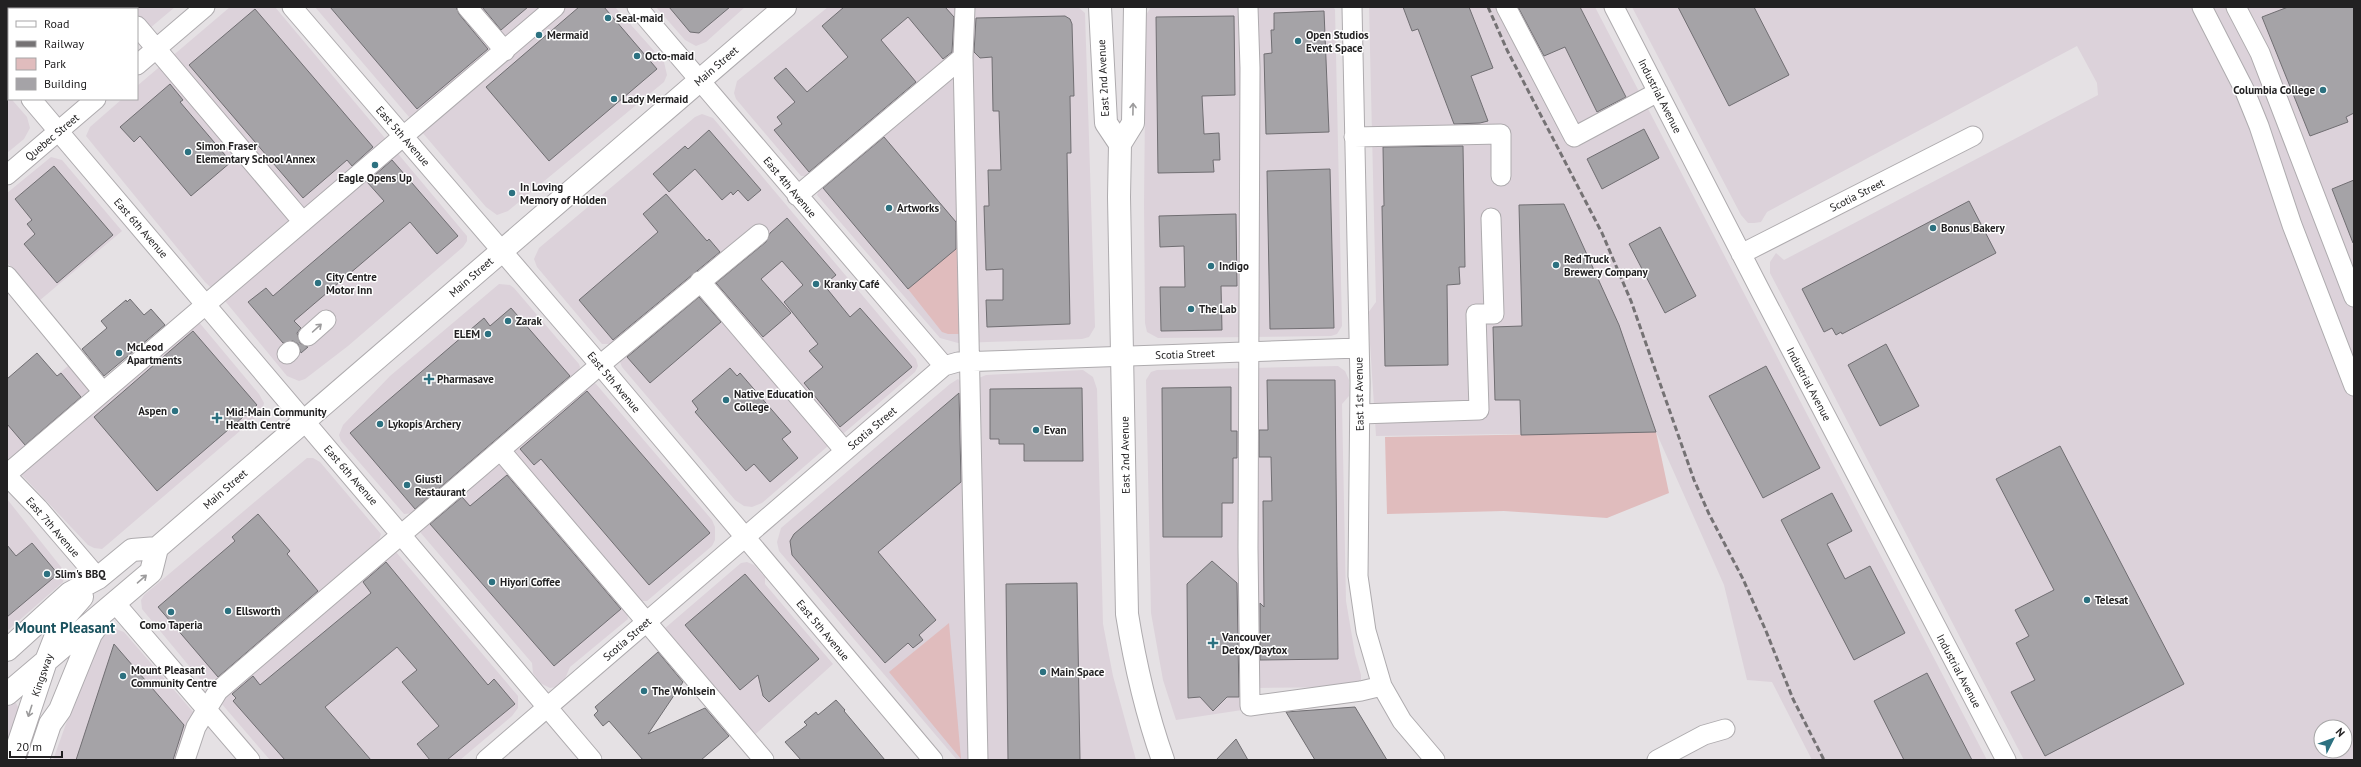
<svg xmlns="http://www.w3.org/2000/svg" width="2361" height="767" font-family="'PT Sans',sans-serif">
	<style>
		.built { fill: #dcd2da; fill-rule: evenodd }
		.green { fill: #e0bcbd }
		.building { fill: #a5a3a7; stroke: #706e72 }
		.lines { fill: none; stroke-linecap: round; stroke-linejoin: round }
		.minor-casing { stroke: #aeabae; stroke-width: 21 }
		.major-casing { stroke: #aeabae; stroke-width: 24 }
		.minor { stroke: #fff; stroke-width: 19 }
		.major { stroke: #fff; stroke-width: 22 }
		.rail { stroke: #757274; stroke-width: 3; stroke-dasharray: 6 3; stroke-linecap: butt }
		.oneway { stroke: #9c9b9c }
		.poi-dot { fill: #2c7180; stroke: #fff; stroke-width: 1.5 }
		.labels { text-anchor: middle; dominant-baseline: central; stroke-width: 3; stroke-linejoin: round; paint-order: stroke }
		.poi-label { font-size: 11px; font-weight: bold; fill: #222122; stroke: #fff; text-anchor: start }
		.street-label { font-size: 11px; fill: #222122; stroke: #fff }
		.district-label { font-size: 15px; font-weight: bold; fill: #19515d; stroke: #fff }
	</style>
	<rect width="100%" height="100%" fill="#e5e1e4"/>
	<path class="built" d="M7 7H175L137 39V9H9V50L7 48Z
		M230 7H275L467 236V241L463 247 348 346 305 379 299 381 287 376 225 301 205 282 86 136 90 127 122 99H137V86Z
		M315 7H615L664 62 667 75 664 82 508 211 497 215 486 207Z
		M656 7H745L706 42 696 46 685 40Z
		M828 7H1078L1085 13 1095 327 1089 337 1082 339 958 343 940 338 817 195 821 185 808 176H801L736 99 734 93 737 81Z
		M1151 7H1332L1335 9 1342 326 1337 334 1331 336 1158 338 1147 332 1145 323 1144 203 1146 15Z
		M1369 7H1595L1987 760H1812L1772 682 1747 680 1724 585 1656 432 1376 436 1368 313 1376 302Z
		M1632 7H2354V760H2024L1770 273V262L1776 253 1784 260 2098 95 2097 83 2077 46 1767 212 1761 222 1754 223H1748L1741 215ZM2321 727H2345V751H2321Z
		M7 94 27 117 30 128 24 139 7 153Z
		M702 114 713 118 916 359 918 366 915 372 844 433 825 438 828 446 762 503 752 507 744 506 735 500 622 367 613 344H602L537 267 534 259 539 248 695 117Z
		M51 157 62 160 122 231 39 301 7 262V193Z
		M499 284 510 285 514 288 579 364 580 367 578 372 596 384 712 520 715 527V540L712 546 647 601H641L626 608 628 619 570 667 564 681 556 687 550 688 540 683 533 673 532 663 420 532 416 513 404 514 341 441 339 435 343 425 390 376Z
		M198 321 259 394 264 403 262 412 108 544 102 549 94 548 88 545 20 473Z
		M74 361 98 390 10 460 7 457V417Z
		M1338 366 1345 371 1349 380V396L1342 404 1346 601 1355 654 1361 675V680L1353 687 1256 688 1242 710 1176 720 1163 680 1151 613 1146 380 1151 372 1157 370Z
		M1083 370 1093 377 1097 389 1103 624 1113 676 1136 760H983L979 378 986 375Z
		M958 379 962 383 968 760H957L779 551 777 542 781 528 950 384Z
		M307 458H313L320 462 381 534 378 543 396 552 518 696V708L512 716 460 760H270L221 703 216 682 204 684 142 609 141 600 144 595Z
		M7 499 65 572 63 582 7 631Z
		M747 562 754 565 765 577V584L833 664 748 741 664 629 741 563Z
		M110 627 124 632 194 713 185 760H53L96 640 104 629Z
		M12 703H16L19 709 7 742V707Z"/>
	<path class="green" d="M959 246 963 334H948L942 332 908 289Z
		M1656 432 1669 493 1607 518 1504 511 1387 514 1385 437Z
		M949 623 961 759 889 672Z"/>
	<path class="building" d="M330 7H456L459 14 488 49 417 109Z
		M482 7H528L501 30Z
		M579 7H604L657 69 549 161 486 87Z
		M669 7H730L699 33 690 32Z
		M844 7H945L954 17 952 52 943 59 908 17 881 40 916 82 809 172 774 130 782 124 777 117 795 102 774 78 786 68 807 92 848 57 822 26Z
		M1403 7H1469L1493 68 1471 76 1488 121 1480 123 1454 124 1418 29 1412 31Z
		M1518 7H1580L1626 97 1597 112 1565 47 1544 56Z
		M1678 7H1754L1789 75 1729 106Z
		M2288 7H2354V113L2346 117 2348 122 2310 136 2262 17Z
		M255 9 373 147 352 166 347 160 303 198 189 65Z
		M1324 11 1329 132 1266 134 1264 54 1272 53 1271 30H1274V13Z
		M1065 16 1070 19 1072 24 1074 96H1070L1071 153H1067L1070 324 987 327 986 300H1003V269L986 270 984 206H989L988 170H1001L999 111H993L992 57 980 58 974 52 976 18Z
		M1234 16 1235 95 1202 96 1204 134 1219 133 1220 160H1213L1214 172 1158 173 1156 17Z
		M170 84 183 100 180 102 231 162 191 196 140 136 134 142 120 127Z
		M1644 129 1659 158 1602 189 1587 159Z
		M709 130 761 190 748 201 738 190 733 195 731 192 722 200 695 169 669 192 653 174 685 146 688 149Z
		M884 137 956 222V249L908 289 823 188Z
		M1463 146 1465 267H1459L1460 284 1447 285 1448 365 1385 366 1382 206H1384L1383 147Z
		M392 160 458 236 437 254 410 222 294 321 301 328 297 333 300 343 308 347 301 353 298 344 293 341 283 343 248 302 266 288 273 296 384 201 367 182Z
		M54 166 113 235 57 283 24 244 35 234 27 224 32 220 15 199Z
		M1330 169 1334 328 1270 329 1267 171Z
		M2354 180V243H2353L2332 189Z
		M666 194 707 241 709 239 720 252 613 340 579 300 658 232 643 214Z
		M1969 201 1996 253 1842 334 1841 332 1836 335 1832 328 1824 332 1802 289Z
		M1564 204 1619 325 1656 432 1521 435 1520 400H1495L1493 327 1522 326 1519 205Z
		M1236 214 1237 286H1221L1222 330 1161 331 1160 287H1185L1184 246 1160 247 1159 216Z
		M787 218 836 275 824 285 850 317 860 308 912 367 840 427 804 383 823 367 809 351 818 344 784 302 803 285 782 261 761 279 791 313 763 337 716 283 766 242 770 233Z
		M1660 227 1696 296 1665 313 1629 244Z
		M699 297 721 322 650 383 627 357Z
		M130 299 144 315 151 309 165 325 104 376 82 349 107 328 101 321 126 300 127 302Z
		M511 308 570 376 415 509 350 433 484 318 490 326Z
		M193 331 257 405 157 491 94 417Z
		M1886 344 1919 406 1880 426 1848 365Z
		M37 353 57 376 61 373 81 397 25 445 7 424V379Z
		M1766 366 1820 468 1763 498 1709 396Z
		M730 368 737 376 740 373 791 432 782 439 798 458 770 482 754 464 746 471 695 412 698 409 692 401Z
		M1267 380H1335L1338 659 1260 660V603L1264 607 1263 501H1272L1271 457H1259V430H1268Z
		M1231 387V431H1237V458H1233V503H1222V537H1163L1162 388Z
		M1082 388 1083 461H1024V444H999V439H990V389Z
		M587 391 710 533 649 585 541 459 534 465 520 449Z
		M959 393 961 482 878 552 936 620 919 635 923 640 913 648 908 643 885 663 792 555 790 541 794 534Z
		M2060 446 2184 684 2045 756 2011 692 2035 680 2016 643 2029 636 2015 610 2054 590 1996 479Z
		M507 475 621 609 554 666 430 524 462 497 470 506Z
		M1832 493 1852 531 1827 544 1845 579 1870 566 1905 633 1854 660 1781 520Z
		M258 514 290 551 287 554 318 591 218 677 158 607 235 541 232 537Z
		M32 543 58 574 7 617V545L16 556Z
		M1212 561 1237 583 1239 697H1227L1213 711 1200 697 1188 698 1187 584Z
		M386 562 488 685 494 679 515 704 447 760H430L417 744 439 726 402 682 417 670 397 647 325 707 371 760H285L233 701 236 698 232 694 253 676 260 685 371 593 363 582Z
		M745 574 819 659 769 702 763 696 758 675 740 690 685 625Z
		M1077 583 1080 760H1008L1006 584Z
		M114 644 184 725 173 760H76Z
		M658 652 683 682 648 734 705 708 729 736 701 760H643L609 721 603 726 594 715 598 711 595 707Z
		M1927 673 1972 760H1904L1874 701Z
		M836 700 845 710 844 711 885 760H801L785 742 807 725 804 722 816 712 818 715Z
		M1355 707 1387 760H1315L1286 712Z
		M1236 739 1248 760H1216Z"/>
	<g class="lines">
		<g class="minor-casing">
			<path id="minor" d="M121 7 122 9
				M292 7 600 365 933 760
				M467 7 505 51
				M637 7 944 366
				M965 7 963 57 978 760
				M1248 7 1250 68 1248 548 1250 706 1361 691 1382 686
				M1352 7 1360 382 1358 576 1366 631 1382 686 1402 721 1435 760
				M1506 7 1574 137 1658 92
				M1614 7 1762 294 2006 760
				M2202 7 2244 89 2259 126 2292 225 2354 386
				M2236 7 2260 53 2354 297
				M137 26 303 222
				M137 65 205 7
				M7 71 9 73
				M31 99 592 760
				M1354 137 1501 134V176
				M7 175 96 99
				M797 196 963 57
				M1741 254 1973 136
				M7 276 103 392
				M700 281 845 451
				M308 336 326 320
				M287 354 290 351
				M1360 414 1479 410 1476 314H1494L1491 218
				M501 451 764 760
				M7 474 555 7
				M7 476 38 508 98 578
				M115 603 250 760
				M185 760 196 727 218 691 600 365 759 234
				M486 760 944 366 958 362 1359 348
				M1657 760 1704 735 1725 729"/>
		</g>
		<g class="major-casing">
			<path id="major" d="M1100 7 1106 123 1120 144
				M1135 7 1133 123 1120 144 1119 197 1127 614C1135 664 1146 712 1163 760
				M7 650 70 593 98 578 132 550 157 548 785 7
				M7 694 151 572 157 548
				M13 760 46 661 62 620 82 597
				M38 760 50 724 60 710 91 634 99 623"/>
		</g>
		<use href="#minor" class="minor"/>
		<use href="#major" class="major"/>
		<path class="rail" d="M1488 7 1507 50 1602 233 1631 301 1694 480 1709 514 1743 579 1766 631 1793 699 1824 760"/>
	</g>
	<defs><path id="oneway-shaft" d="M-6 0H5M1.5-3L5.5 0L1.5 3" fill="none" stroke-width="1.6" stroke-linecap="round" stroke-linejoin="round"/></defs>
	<g class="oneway">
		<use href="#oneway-shaft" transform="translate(1133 109) rotate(-89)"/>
		<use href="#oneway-shaft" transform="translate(317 328) rotate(-42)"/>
		<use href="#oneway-shaft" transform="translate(142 579) rotate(-41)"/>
		<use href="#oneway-shaft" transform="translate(30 711) rotate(108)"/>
	</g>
	<g class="poi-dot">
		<circle cx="608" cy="18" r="4"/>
		<circle cx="539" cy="35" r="4"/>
		<circle cx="1298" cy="41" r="4"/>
		<circle cx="637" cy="56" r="4"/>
		<circle cx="2323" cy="90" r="4"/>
		<circle cx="614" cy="99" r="4"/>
		<circle cx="188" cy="152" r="4"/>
		<circle cx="375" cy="165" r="4"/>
		<circle cx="512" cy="193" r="4"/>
		<circle cx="889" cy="208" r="4"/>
		<circle cx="1933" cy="228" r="4"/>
		<circle cx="1556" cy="265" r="4"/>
		<circle cx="1211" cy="266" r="4"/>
		<circle cx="318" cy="283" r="4"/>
		<circle cx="816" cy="284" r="4"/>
		<circle cx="1191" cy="309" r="4"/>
		<circle cx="508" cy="321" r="4"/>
		<circle cx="488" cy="334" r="4"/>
		<circle cx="119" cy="353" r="4"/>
		<path d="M427 373h4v4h4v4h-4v4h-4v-4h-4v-4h4z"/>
		<circle cx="726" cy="400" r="4"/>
		<circle cx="175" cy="411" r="4"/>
		<path d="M215 412h4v4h4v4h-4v4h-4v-4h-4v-4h4z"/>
		<circle cx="380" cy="424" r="4"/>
		<circle cx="1036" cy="430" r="4"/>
		<circle cx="407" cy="485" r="4"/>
		<circle cx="47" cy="574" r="4"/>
		<circle cx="492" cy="582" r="4"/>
		<circle cx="2087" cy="600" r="4"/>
		<circle cx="228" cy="611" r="4"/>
		<circle cx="171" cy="612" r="4"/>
		<path d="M1211 637h4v4h4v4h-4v4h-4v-4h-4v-4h4z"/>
		<circle cx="1043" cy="672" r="4"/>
		<circle cx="123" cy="676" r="4"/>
		<circle cx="644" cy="691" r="4"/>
	</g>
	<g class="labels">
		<g class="poi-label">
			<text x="616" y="18">Seal-maid</text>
			<text x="547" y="35">Mermaid</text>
			<text x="1306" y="35">Open Studios<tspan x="1306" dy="13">Event Space</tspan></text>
			<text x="645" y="56">Octo-maid</text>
			<text x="2315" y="90" text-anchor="end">Columbia College</text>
			<text x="622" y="99">Lady Mermaid</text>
			<text x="196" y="146">Simon Fraser<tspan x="196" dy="13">Elementary School Annex</tspan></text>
			<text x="375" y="178" text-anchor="middle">Eagle Opens Up</text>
			<text x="520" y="187">In Loving<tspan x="520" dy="13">Memory of Holden</tspan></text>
			<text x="897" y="208">Artworks</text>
			<text x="1941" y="228">Bonus Bakery</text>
			<text x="1564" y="259">Red Truck<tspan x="1564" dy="13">Brewery Company</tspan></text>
			<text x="1219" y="266">Indigo</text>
			<text x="326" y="277">City Centre<tspan x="326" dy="13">Motor Inn</tspan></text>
			<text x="824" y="284">Kranky Café</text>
			<text x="1199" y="309">The Lab</text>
			<text x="516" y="321">Zarak</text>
			<text x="480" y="334" text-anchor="end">ELEM</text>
			<text x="127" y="347">McLeod<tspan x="127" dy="13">Apartments</tspan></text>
			<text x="437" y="379">Pharmasave</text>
			<text x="734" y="394">Native Education<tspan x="734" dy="13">College</tspan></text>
			<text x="167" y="411" text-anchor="end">Aspen</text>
			<text x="226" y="412">Mid-Main Community<tspan x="226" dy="13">Health Centre</tspan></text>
			<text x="388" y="424">Lykopis Archery</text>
			<text x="1044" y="430">Evan</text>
			<text x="415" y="479">Giusti<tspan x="415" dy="13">Restaurant</tspan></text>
			<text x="55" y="574">Slim's BBQ</text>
			<text x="500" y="582">Hiyori Coffee</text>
			<text x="2095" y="600">Telesat</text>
			<text x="236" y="611">Ellsworth</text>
			<text x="171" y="625" text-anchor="middle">Como Taperia</text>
			<text x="1222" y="637">Vancouver<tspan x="1222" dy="13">Detox/Daytox</tspan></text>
			<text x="131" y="670">Mount Pleasant<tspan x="131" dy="13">Community Centre</tspan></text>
			<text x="1051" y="672">Main Space</text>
			<text x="652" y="691">The Wohlsein</text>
		</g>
		<g class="street-label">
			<text transform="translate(716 66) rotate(-41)">Main Street</text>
			<text transform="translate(1103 78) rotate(-93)">East 2nd Avenue</text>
			<text transform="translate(1660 96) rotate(63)">Industrial Avenue</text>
			<text transform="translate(403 136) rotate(49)">East 5th Avenue</text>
			<text transform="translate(52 137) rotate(-40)">Quebec Street</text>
			<text transform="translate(790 187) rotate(50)">East 4th Avenue</text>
			<text transform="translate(1857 195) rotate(-27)">Scotia Street</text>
			<text transform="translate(141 228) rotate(49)">East 6th Avenue</text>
			<text transform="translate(471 277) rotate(-41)">Main Street</text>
			<text transform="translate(1185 354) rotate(-2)">Scotia Street</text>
			<text transform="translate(614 382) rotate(50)">East 5th Avenue</text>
			<text transform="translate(1809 384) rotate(62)">Industrial Avenue</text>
			<text transform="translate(1359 394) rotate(-91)">East 1st Avenue</text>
			<text transform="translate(872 428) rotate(-40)">Scotia Street</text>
			<text transform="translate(1125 455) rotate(-91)">East 2nd Avenue</text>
			<text transform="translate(351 475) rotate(49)">East 6th Avenue</text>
			<text transform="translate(225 489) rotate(-41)">Main Street</text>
			<text transform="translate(53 527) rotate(49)">East 7th Avenue</text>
			<text transform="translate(823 630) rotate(50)">East 5th Avenue</text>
			<text transform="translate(627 639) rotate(-41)">Scotia Street</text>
			<text transform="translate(1959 671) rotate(62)">Industrial Avenue</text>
			<text transform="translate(42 675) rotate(-71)">Kingsway</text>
		</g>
		<g class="district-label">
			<text x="65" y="627">Mount Pleasant</text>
		</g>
	</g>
	<rect width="2361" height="767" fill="none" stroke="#222122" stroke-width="16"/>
	<rect x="8" y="8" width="130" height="92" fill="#ffffff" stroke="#a7a6a7"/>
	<rect x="16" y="21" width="20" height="6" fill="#ffffff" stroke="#a7a6a7"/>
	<text x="44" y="28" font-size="12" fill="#222122">Road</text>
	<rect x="16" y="41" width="20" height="6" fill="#757274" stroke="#a7a6a7"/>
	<text x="44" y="48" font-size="12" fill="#222122">Railway</text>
	<rect x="16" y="58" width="20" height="12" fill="#e0bcbd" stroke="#a7a6a7"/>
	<text x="44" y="68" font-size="12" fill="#222122">Park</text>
	<rect x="16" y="78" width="20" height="12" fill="#a5a3a7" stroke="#a7a6a7"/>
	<text x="44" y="88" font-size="12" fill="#222122">Building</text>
	<g transform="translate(2333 739) rotate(48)"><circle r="19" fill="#ffffff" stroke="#a7a6a7"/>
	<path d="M0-3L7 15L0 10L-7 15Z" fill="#2c7180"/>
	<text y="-6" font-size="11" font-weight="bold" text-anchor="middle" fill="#222122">N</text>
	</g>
	<path d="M10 751v6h52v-6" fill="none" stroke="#222122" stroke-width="2"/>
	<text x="16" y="751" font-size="12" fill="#222122" stroke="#ffffff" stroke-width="3" paint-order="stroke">20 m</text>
</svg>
